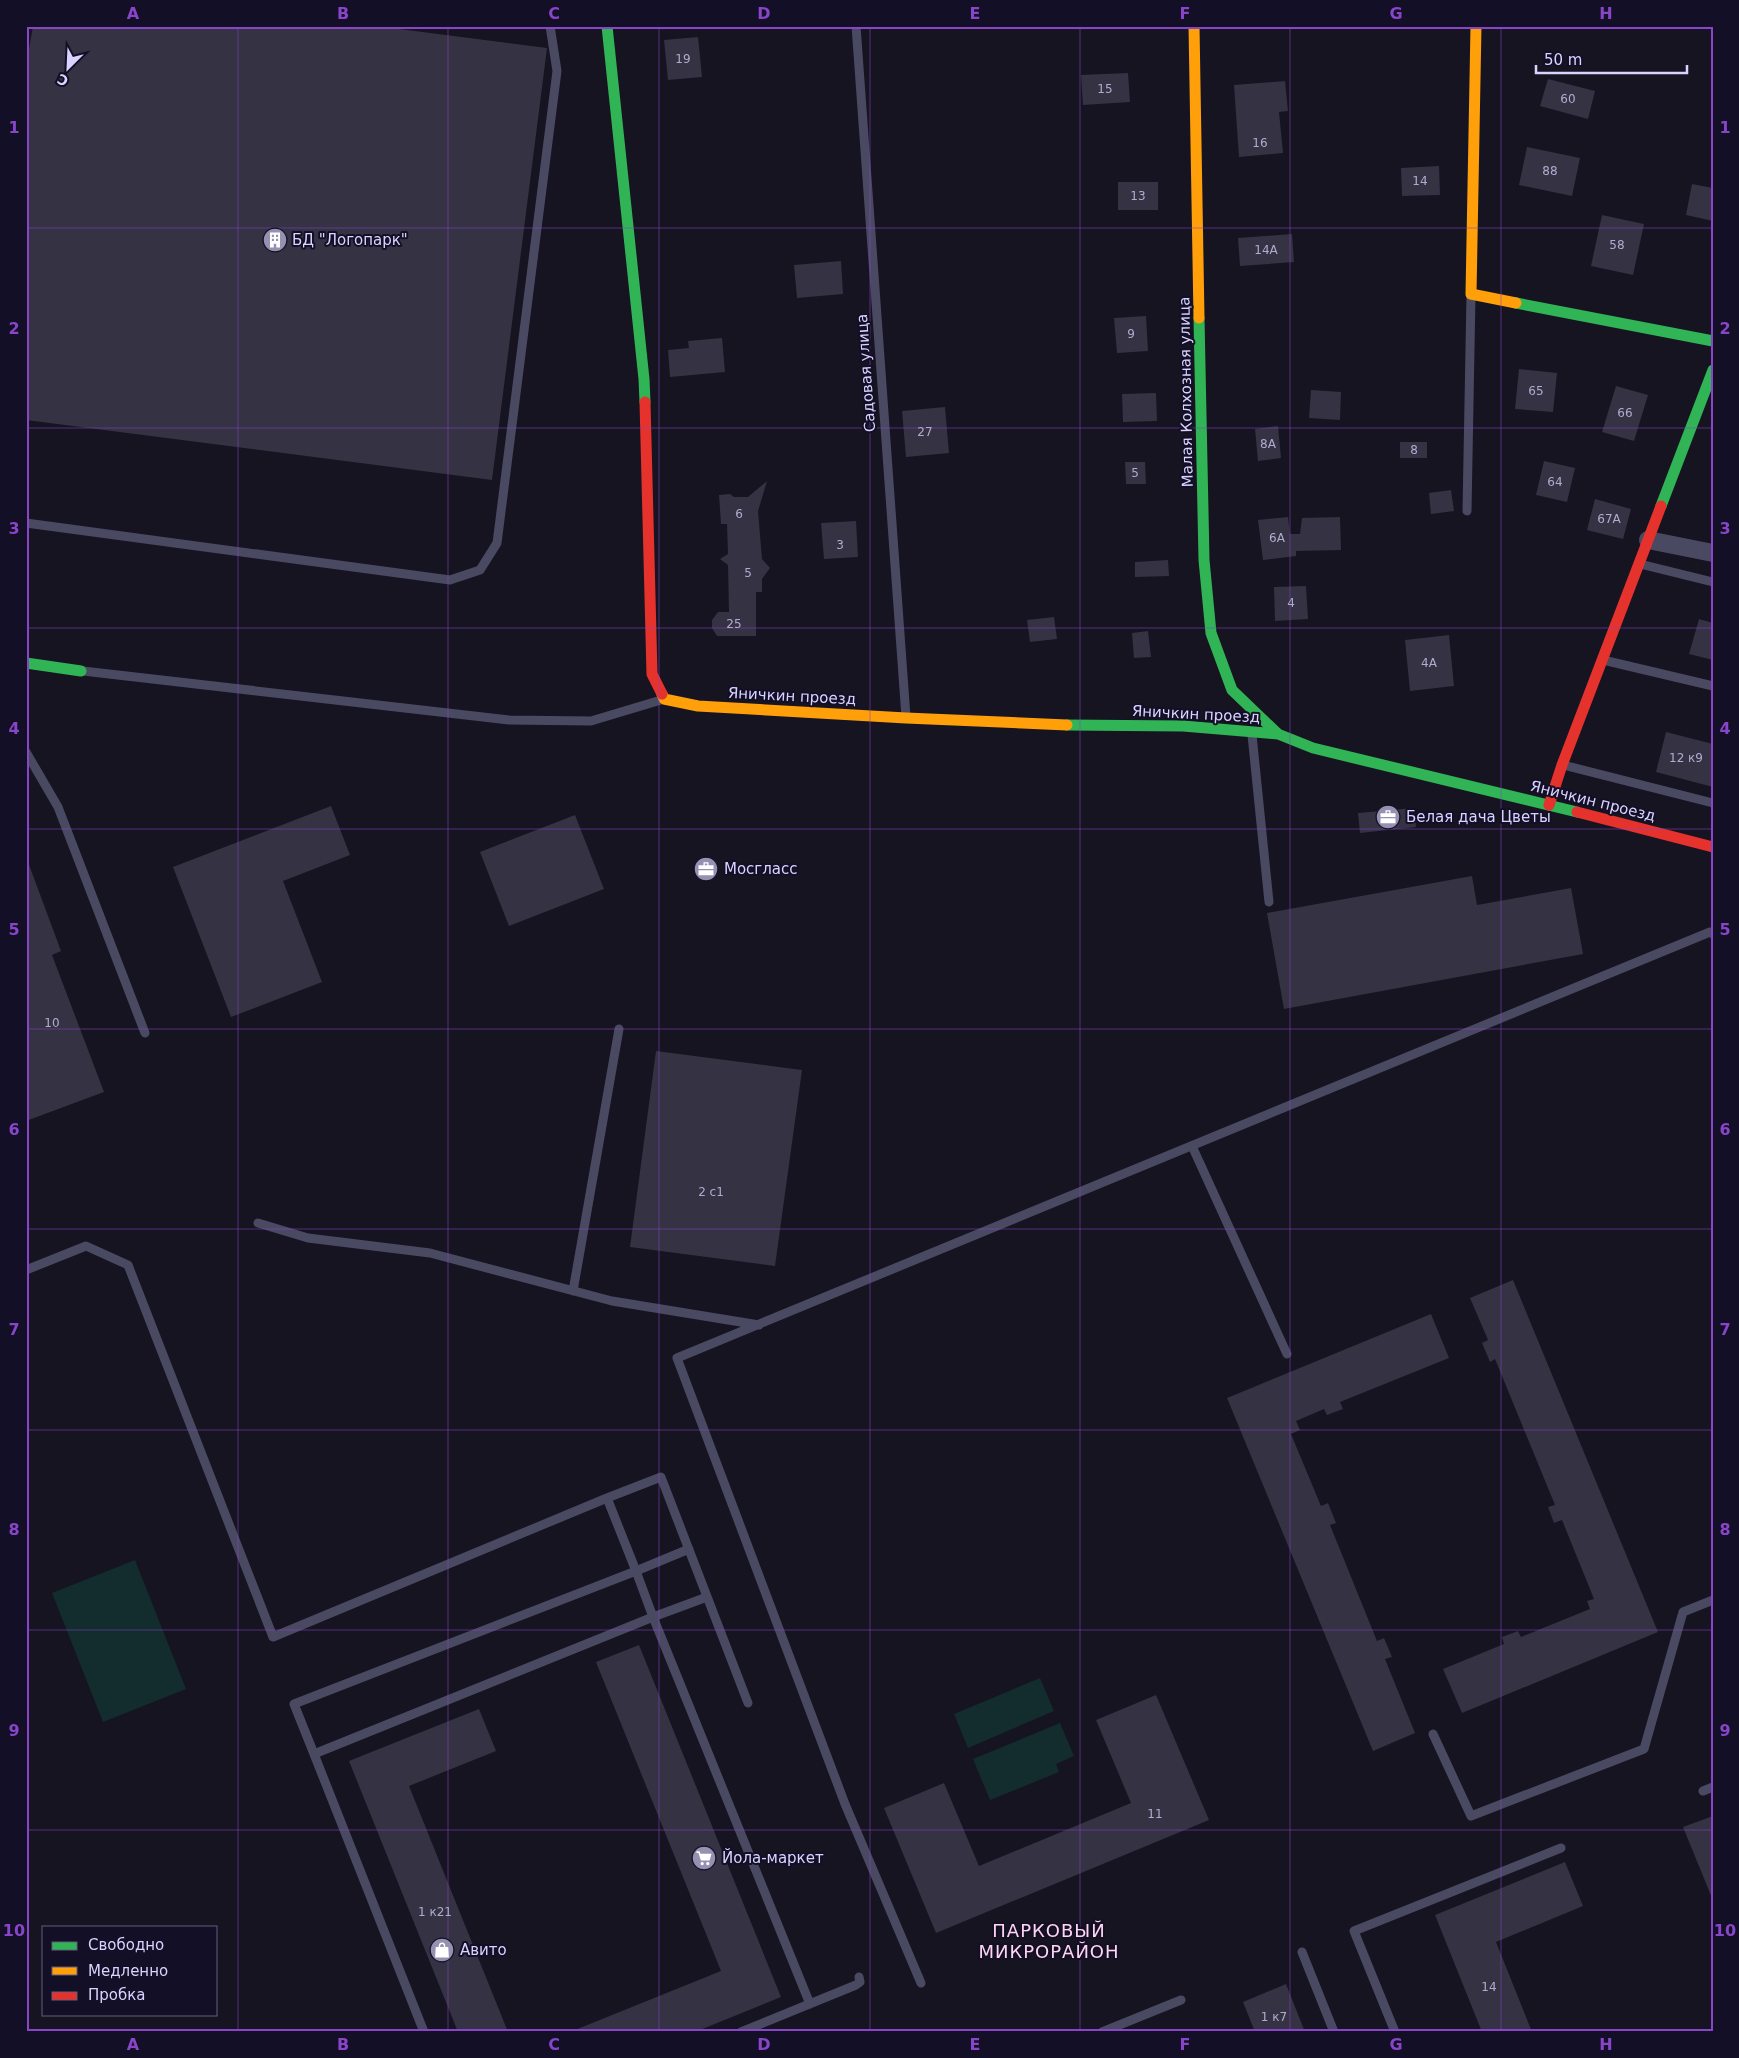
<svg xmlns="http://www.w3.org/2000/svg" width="1739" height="2058" font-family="'DejaVu Sans',sans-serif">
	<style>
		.green { fill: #132c2d }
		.building { fill: #343243 }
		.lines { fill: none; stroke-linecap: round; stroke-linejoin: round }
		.lane { stroke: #4a4962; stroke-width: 9 }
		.street { stroke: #4a4962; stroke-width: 18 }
		.fast { stroke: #30b455; stroke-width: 11 }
		.slow { stroke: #ff9f0a; stroke-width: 11 }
		.jam { stroke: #e5322d; stroke-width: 11 }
		.grid { fill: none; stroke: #8945c9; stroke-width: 1; stroke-opacity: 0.55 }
		.labels { text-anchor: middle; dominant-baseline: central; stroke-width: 4; stroke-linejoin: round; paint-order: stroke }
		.number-label { font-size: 12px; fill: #b0acd0 }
		.poi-label { font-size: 15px; fill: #d9d4ff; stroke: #130f26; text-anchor: start }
		.street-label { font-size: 15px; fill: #d9d4ff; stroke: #130f26 }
		.quarter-label { font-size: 18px; letter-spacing: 1px; fill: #ffd6f0; stroke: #130f26 }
		.neatline { fill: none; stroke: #8945c9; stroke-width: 2 }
		.grid-label { font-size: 16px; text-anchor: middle; font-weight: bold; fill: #8945c9 }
	</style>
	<rect width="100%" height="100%" fill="#161421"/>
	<path class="green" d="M135 1560 186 1689 103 1722 52 1593Z
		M1040 1678 1054 1711 968 1748 954 1714Z
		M1060 1723 1074 1756 1056 1764 1059 1772 990 1800 973 1759Z"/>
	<path class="building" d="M33 26H376L547 48 492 480 26 420V66Z
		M698 37 702 77 668 80 664 40Z
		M1128 73 1130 102 1083 105 1081 75Z
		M1548 79 1595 91 1588 119 1540 106Z
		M1285 81 1288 111 1279 112 1283 153 1239 157 1234 85Z
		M1527 147 1580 158 1572 196 1519 185Z
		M1439 166 1440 195 1402 196 1401 168Z
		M1118 182H1158V210H1118Z
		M1692 184 1713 188V221L1686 215Z
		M1602 215 1644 224 1633 275 1591 266Z
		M1292 234 1294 262 1240 266 1238 238Z
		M841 261 843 294 797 298 794 265Z
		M1146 316 1148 351 1117 353 1114 318Z
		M722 338 725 372 670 377 668 350 689 348 688 341Z
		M1519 369 1557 373 1553 412 1515 409Z
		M1616 386 1648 395 1634 441 1602 432Z
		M1311 390 1341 392 1340 420 1309 418Z
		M1156 393 1157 421 1123 422 1122 394Z
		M945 407 949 453 906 457 902 411Z
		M1278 426 1281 458 1258 461 1255 429Z
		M1400 442H1427V458H1400Z
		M1544 461 1575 468 1567 502 1536 495Z
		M1125 462H1145L1146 484H1126Z
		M767 481 758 511 762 559 770 568 762 579V592H756V636H717L712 628V620L718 612H729L728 565 720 559 728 554 727 524H721L719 495 730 494 734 497H748Z
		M1451 490 1454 511 1431 514 1429 493Z
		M1595 499 1631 509 1623 539 1587 530Z
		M1288 517 1290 534H1300L1302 518 1340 517 1341 550 1296 551V556L1263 560 1258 520Z
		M856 521 858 557 824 559 821 523Z
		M1168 560 1169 576 1135 577V562Z
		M1306 586 1308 619 1275 621 1274 587Z
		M1054 617 1057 639 1030 642 1027 620Z
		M1699 619 1713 623V660L1689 654Z
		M1148 631 1151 657 1134 658 1132 633Z
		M1449 635 1454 686 1410 691 1405 640Z
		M1666 732 1713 744V787L1656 772Z
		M331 806 350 855 283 881 322 982 231 1017 173 867Z
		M1414 808 1416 827 1360 833 1358 813Z
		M575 815 604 889 509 926 480 852Z
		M28 862 61 951 52 955 104 1092 26 1121V863Z
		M1472 876 1477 905 1571 888 1583 954 1284 1009 1267 913Z
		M656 1051 802 1070 775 1266 630 1247Z
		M1513 1280 1658 1632 1462 1713 1443 1669 1504 1644 1502 1637 1518 1631 1521 1637 1590 1609 1587 1601 1594 1599 1562 1520 1554 1523 1548 1507 1555 1505 1495 1359 1490 1362 1482 1343 1488 1340 1470 1298Z
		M1431 1314 1449 1358 1340 1402 1343 1409 1327 1415 1324 1409 1296 1421 1300 1430 1291 1434 1321 1506 1328 1503 1336 1523 1330 1525 1377 1641 1384 1638 1392 1657 1385 1659 1415 1733 1373 1751 1227 1398Z
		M639 1645 781 1997 695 2032H570L721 1971 596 1662Z
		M1156 1695 1209 1820 936 1933 884 1808 944 1783 979 1866 1131 1803 1096 1720Z
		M479 1709 496 1751 409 1786 508 2032H458L349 1761Z
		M1713 1816V1898H1712L1683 1827Z
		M1565 1862 1583 1906 1496 1942 1532 2032H1482L1435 1915Z
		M1286 1984 1305 2032H1255L1243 2002Z"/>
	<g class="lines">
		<path class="lane" d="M856 26 906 717
			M1467 511 1471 295
			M26 523 450 580 480 570 497 543 557 71 550 26
			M1640 564 1713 582
			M1603 660 1713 686
			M83 671 509 720 591 721 661 700
			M1252 735 1269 902
			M26 752 58 807 145 1033
			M1563 765 1713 803
			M1192 1146 1287 1354
			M258 1223 308 1238 430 1253 612 1301 759 1325
			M26 1270 86 1246 128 1265 273 1637 607 1498 636 1571 689 1549
			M573 1291 619 1029
			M607 1498 661 1477 748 1703
			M1433 1734 1471 1816 1644 1749 1683 1612 1713 1600
			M314 1754 294 1704 636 1571 653 1617 707 1597
			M1703 1791 1713 1787
			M1302 1952 1334 2032
			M921 1983 845 1804 677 1358 1710 932 1713 934
			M424 2032 314 1754 653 1617 810 2004
			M741 2032 856 1985 860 1982 859 1977
			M1102 2032 1181 2000
			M1395 2032 1354 1931 1561 1848"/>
		<path class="street" d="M1648 540 1713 553"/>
		<path class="fast" d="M607 26 644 379 645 402
			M1516 303 1713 341
			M1199 318 1204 560 1211 633 1232 690 1278 734
			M1661 506 1713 370
			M26 663 81 671
			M1067 725 1183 726 1278 734 1313 748 1577 812"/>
		<path class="slow" d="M1194 26 1199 318
			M1476 26 1471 294 1516 303
			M662 694 664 699 698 706 906 718 1067 725"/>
		<path class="jam" d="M645 402 652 674 662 694
			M1549 805 1562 765 1661 506
			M1577 812 1713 847"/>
	</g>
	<path class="grid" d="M238 26V2032M448 26V2032M659 26V2032M870 26V2032M1080 26V2032M1290 26V2032M1501 26V2032M26 228H1713M26 428H1713M26 628H1713M26 829H1713M26 1029H1713M26 1229H1713M26 1430H1713M26 1630H1713M26 1830H1713"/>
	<defs>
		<g id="building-disc" transform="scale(1.25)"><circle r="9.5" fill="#9591b1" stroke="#130f26"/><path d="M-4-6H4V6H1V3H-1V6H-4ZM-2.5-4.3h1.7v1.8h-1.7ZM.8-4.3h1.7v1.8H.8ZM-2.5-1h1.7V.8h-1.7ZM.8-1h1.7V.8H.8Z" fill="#fff"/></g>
		<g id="office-disc" transform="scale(1.25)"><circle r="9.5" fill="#9591b1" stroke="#130f26"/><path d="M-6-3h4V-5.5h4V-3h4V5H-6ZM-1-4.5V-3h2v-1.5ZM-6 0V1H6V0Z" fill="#fff"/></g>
		<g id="supermarket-disc" transform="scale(1.25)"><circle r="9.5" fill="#9591b1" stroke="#130f26"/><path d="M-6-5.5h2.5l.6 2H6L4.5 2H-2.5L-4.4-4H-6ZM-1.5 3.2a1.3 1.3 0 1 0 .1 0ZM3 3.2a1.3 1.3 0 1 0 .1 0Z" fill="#fff"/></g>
		<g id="shop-disc" transform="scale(1.25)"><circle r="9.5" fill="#9591b1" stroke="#130f26"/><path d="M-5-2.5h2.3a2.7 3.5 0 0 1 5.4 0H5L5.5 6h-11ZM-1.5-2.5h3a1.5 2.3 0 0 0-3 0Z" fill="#fff"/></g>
	</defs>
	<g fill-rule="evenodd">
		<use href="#building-disc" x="275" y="240"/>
		<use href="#office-disc" x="1388" y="817"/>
		<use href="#office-disc" x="706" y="869"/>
		<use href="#supermarket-disc" x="704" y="1858"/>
		<use href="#shop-disc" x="442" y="1950"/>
	</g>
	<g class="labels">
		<g class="number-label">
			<text x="683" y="59">19</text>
			<text x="1105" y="89">15</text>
			<text x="1568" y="99">60</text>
			<text x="1260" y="143">16</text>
			<text x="1550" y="171">88</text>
			<text x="1420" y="181">14</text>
			<text x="1138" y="196">13</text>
			<text x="1617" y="245">58</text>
			<text x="1266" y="250">14А</text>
			<text x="1131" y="334">9</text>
			<text x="1536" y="391">65</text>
			<text x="1625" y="413">66</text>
			<text x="925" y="432">27</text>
			<text x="1268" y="444">8А</text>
			<text x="1414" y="450">8</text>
			<text x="1135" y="473">5</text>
			<text x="1555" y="482">64</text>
			<text x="739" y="514">6</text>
			<text x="1609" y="519">67А</text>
			<text x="1277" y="538">6А</text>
			<text x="840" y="545">3</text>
			<text x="748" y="573">5</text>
			<text x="1291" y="603">4</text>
			<text x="734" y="624">25</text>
			<text x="1429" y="663">4А</text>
			<text x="1686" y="758">12 к9</text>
			<text x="52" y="1023">10</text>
			<text x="711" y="1192">2 с1</text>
			<text x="1155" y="1814">11</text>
			<text x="435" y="1912">1 к21</text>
			<text x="1489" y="1987">14</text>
			<text x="1274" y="2017">1 к7</text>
		</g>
		<g class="poi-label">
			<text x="292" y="240">БД "Логопарк"</text>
			<text x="1406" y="817">Белая дача Цветы</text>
			<text x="724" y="869">Мосгласс</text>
			<text x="722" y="1858">Йола-маркет</text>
			<text x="460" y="1950">Авито</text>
		</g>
		<g class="street-label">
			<text transform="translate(866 373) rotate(-94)">Садовая улица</text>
			<text transform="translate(1186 392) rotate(-91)">Малая Колхозная улица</text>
			<text transform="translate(792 696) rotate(3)">Яничкин проезд</text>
			<text transform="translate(1196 714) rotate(3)">Яничкин проезд</text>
			<text transform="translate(1593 801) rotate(14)">Яничкин проезд</text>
		</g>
		<g class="quarter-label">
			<text x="1049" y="1930">ПАРКОВЫЙ<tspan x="1049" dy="21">МИКРОРАЙОН</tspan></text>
		</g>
	</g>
	<rect width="1739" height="2058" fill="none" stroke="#130f26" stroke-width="55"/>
	<rect x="42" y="1926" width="175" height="90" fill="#130f26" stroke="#625e7d"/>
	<rect x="52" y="1942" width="25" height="8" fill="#30b455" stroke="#625e7d"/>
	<text x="88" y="1950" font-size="15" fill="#d9d4ff">Свободно</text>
	<rect x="52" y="1967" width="25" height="8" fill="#ff9f0a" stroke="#625e7d"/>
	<text x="88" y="1976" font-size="15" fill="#d9d4ff">Медленно</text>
	<rect x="52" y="1992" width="25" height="8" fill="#e5322d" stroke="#625e7d"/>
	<text x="88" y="2000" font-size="15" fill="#d9d4ff">Пробка</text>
	<g transform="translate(68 68) rotate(204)" stroke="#130f26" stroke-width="4" paint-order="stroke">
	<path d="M0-4L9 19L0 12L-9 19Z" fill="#d9d4ff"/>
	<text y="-8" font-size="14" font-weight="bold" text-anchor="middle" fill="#d9d4ff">С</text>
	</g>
	<path d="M1536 65v8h151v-8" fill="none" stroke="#d9d4ff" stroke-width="2.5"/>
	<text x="1544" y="65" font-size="15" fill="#d9d4ff" stroke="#130f26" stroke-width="4" paint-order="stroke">50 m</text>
	<rect x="28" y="28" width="1684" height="2002" class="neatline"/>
	<g class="grid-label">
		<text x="133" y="19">A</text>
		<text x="343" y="19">B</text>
		<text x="554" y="19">C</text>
		<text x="764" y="19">D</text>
		<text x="975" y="19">E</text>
		<text x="1185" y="19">F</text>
		<text x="1396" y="19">G</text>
		<text x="1606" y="19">H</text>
		<text x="14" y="133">1</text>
		<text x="1725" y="133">1</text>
		<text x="14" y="334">2</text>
		<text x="1725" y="334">2</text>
		<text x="14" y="534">3</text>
		<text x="1725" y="534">3</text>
		<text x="14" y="734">4</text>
		<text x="1725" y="734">4</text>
		<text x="14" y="935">5</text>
		<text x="1725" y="935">5</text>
		<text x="14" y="1135">6</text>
		<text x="1725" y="1135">6</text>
		<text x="14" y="1335">7</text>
		<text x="1725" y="1335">7</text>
		<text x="14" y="1535">8</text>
		<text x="1725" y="1535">8</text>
		<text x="14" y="1736">9</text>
		<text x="1725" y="1736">9</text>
		<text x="14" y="1936">10</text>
		<text x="1725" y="1936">10</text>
		<text x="133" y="2050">A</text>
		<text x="343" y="2050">B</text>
		<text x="554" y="2050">C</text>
		<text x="764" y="2050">D</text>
		<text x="975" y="2050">E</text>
		<text x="1185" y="2050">F</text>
		<text x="1396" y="2050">G</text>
		<text x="1606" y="2050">H</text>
	</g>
</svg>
